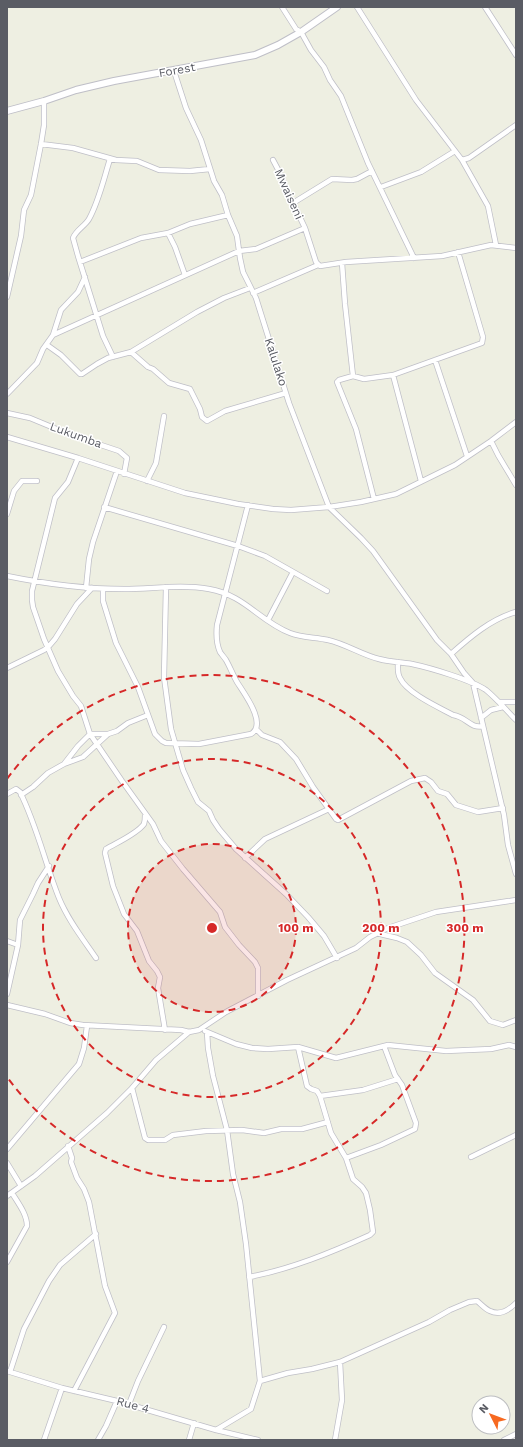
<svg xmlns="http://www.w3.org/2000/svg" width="523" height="1447" font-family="'Work Sans',sans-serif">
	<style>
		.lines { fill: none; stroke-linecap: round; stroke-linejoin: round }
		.minor-casing { stroke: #bfbfc7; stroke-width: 6 }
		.tertiary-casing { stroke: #bfbfc7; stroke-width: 8 }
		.minor { stroke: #fff; stroke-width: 4.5 }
		.tertiary { stroke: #fff; stroke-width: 6 }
		.ring { fill: none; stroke: #d62828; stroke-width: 2; stroke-dasharray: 7 5 }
		.labels { text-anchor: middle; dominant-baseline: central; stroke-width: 3; stroke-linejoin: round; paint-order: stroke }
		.street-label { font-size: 12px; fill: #5a5c64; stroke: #fff }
		.centre { fill: #d62828; stroke: #fff; stroke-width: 2 }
		.ring-label { font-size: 12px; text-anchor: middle; font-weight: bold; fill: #d62828; stroke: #fff; stroke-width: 3; stroke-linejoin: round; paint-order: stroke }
	</style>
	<rect width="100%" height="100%" fill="#eeefe2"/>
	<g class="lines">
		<g class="minor-casing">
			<path id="minor" d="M282 7 296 29 301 32 311 50 324 67 330 80 341 96 368 163 414 258
				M357 7 416 100 462 160 469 158 516 125
				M485 7 516 55
				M174 71 186 108 201 140 214 181 222 195 228 215 237 236 240 258 243 272 256 298 289 403 329 507 361 538 373 551 437 640 451 654 464 673 473 683 504 815 508 845 516 874
				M41 144 73 148 116 160 137 161 159 170 190 171 210 169
				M110 159C104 178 99 201 89 219 85 226 76 230 73 238L78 256 103 336 113 357
				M273 160 282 177 288 196 295 207 305 228 316 262 320 266 346 262 442 256 491 245 516 248
				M462 160 488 206 496 245
				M381 187 421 172 455 151
				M293 203 332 179 352 180 357 179 372 171
				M168 233 175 247 185 275
				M80 262 141 238 168 233 190 224 228 215
				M342 263 345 304 353 376
				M253 293 318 265
				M7 297 21 236 24 210 31 195 41 144 44 125V101
				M53 335 239 251 256 249 305 228
				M47 345 61 355 80 374H82L97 364 108 358 131 352 197 312 224 298 250 288
				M131 352 148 367 153 369 169 383 190 389 200 409 202 417 207 421 225 411 286 393
				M435 360 467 456
				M393 375 421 481
				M7 394 37 363 43 349 53 335 61 310 78 292 85 277
				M7 413 30 418 71 435 119 451 127 458 124 474
				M7 437 78 458 185 493 238 504 273 509 291 510 329 507 361 502 396 494 455 465 491 441 516 422
				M491 441 498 455 516 485
				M78 458 68 482 55 498 32 591V600L33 607 44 639 58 671 73 696 81 706 90 734 122 781 153 824 161 841 183 869 220 912 225 927 239 945 255 962 258 968V996
				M147 481 156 463 164 416
				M374 499 356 429 337 382 339 380 353 376 364 379 393 375 482 343 483 337 458 252
				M104 507 238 546 265 556 327 591
				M7 514 14 491 22 481H37
				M7 576C46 584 85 589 124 589 152 589 181 584 209 589 245 595 259 621 290 633 302 638 316 637 328 640 346 644 362 655 379 659 390 662 401 662 412 664 431 668 471 680 486 690 497 699 506 710 516 720
				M166 587 164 677 171 729 183 770 191 788 198 802 209 811 213 820 219 829 236 849 286 894 308 917 324 936 337 958
				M86 588 89 559 93 542 117 471
				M103 589V601L116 643 138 687 155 734 162 741 166 743 199 744 251 734C268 724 243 692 237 682 233 675 230 667 226 660 224 657 222 655 220 652 216 643 216 635 217 625L248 505
				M268 620 293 572
				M451 654C470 637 491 619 516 612
				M398 662C398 667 397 673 400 678 407 693 438 707 453 715 467 717 470 729 483 726
				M7 668 44 650 49 646 55 639 77 604 92 588
				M499 702H516
				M481 718 491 710 503 707
				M256 729 262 735 280 742 296 759 313 787 336 819 338 820 411 781 425 778 431 782 438 791 447 794 456 805 478 812 503 808
				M64 764 78 746 90 734H108
				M7 794 16 789 20 792C37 826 45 863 59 898 68 920 83 939 96 958
				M21 795 33 787 48 773 64 764 83 757 108 734 117 731 128 723 148 715
				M145 815C145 818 145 821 144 824 137 834 116 843 106 849L105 853 113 886 124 914 137 931 149 961 157 971 160 977 158 988 165 1030
				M245 858 265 839 329 809
				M376 933 397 938 407 942 421 955 435 973 473 1000 490 1021 503 1025 516 1020
				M7 941 18 945
				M7 994 18 945 20 920 33 894 38 883 49 866
				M7 1005 45 1014 70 1023 83 1025 181 1030 189 1032 199 1030 226 1012 287 980 356 948 370 937 388 928 436 912 516 900
				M205 1031 236 1044 252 1048 268 1049 298 1047 336 1058 388 1045 446 1051 491 1049 509 1045 516 1047
				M207 1032 208 1048 213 1076 227 1130 233 1174 240 1202 246 1244 260 1381 251 1409 216 1430
				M132 1088 145 1138 148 1140H165L173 1135 206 1131 242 1130 264 1133 281 1129H302L328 1122
				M320 1096 363 1090 398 1079
				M68 1146 72 1158 71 1162 77 1178 84 1189 89 1202 105 1286 115 1313 74 1391
				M7 1149 79 1064 84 1048 87 1026
				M471 1157 516 1135
				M346 1158 381 1145 415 1129 416 1123 402 1085 395 1075 384 1046
				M7 1163 21 1186
				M7 1196 35 1176 107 1113 132 1088 156 1060 189 1032
				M7 1262 27 1226C27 1214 18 1203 12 1193
				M249 1277C291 1269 330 1253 370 1235L373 1232 370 1210 366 1193 362 1187 353 1179 346 1158 331 1133 320 1096 317 1091 311 1089 307 1086 298 1047
				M7 1371 62 1388 117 1401 216 1430 258 1440
				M10 1372 24 1329 49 1281 60 1265 96 1234
				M260 1381 288 1373 312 1369 340 1362 429 1322 450 1310 469 1302 477 1301C481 1304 485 1309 490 1311 500 1316 509 1310 516 1303
				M129 1404 138 1381 164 1327
				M44 1440 62 1388
				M98 1440 106 1426 117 1401
				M189 1440 194 1423
				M335 1440 342 1400 340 1362
				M504 1440 516 1434"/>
		</g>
		<g class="tertiary-casing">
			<path id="tertiary" d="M7 111 44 101 76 90 114 81 255 55 278 45 301 32 337 7"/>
		</g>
		<use href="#minor" class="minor"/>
		<use href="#tertiary" class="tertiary"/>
	</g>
	<circle cx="212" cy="928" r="84" fill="#d62828" fill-opacity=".12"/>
	<g class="ring">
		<circle cx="212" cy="928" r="84"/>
		<circle cx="212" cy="928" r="169"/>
		<path d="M7 779A253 253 0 1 1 7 1077"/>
	</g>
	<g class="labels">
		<g class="street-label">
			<text transform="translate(177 70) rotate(-10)">Forest</text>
			<text transform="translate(289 194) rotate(66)">Mwaiseni</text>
			<text transform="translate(276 362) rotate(72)">Kalulako</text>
			<text transform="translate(76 435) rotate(20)">Lukumba</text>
			<text transform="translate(133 1405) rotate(15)">Rue 4</text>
		</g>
	</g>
	<circle cx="212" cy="928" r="6" class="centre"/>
	<g class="ring-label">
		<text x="296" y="932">100 m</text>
		<text x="381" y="932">200 m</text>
		<text x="465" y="932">300 m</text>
	</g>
	<rect width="523" height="1447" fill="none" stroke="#5a5c64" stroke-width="16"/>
	<g transform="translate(491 1415) rotate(312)"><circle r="19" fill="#ffffff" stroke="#bdbec1"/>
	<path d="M0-3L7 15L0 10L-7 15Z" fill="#f76920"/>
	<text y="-6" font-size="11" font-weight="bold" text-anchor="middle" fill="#5a5c64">N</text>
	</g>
</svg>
